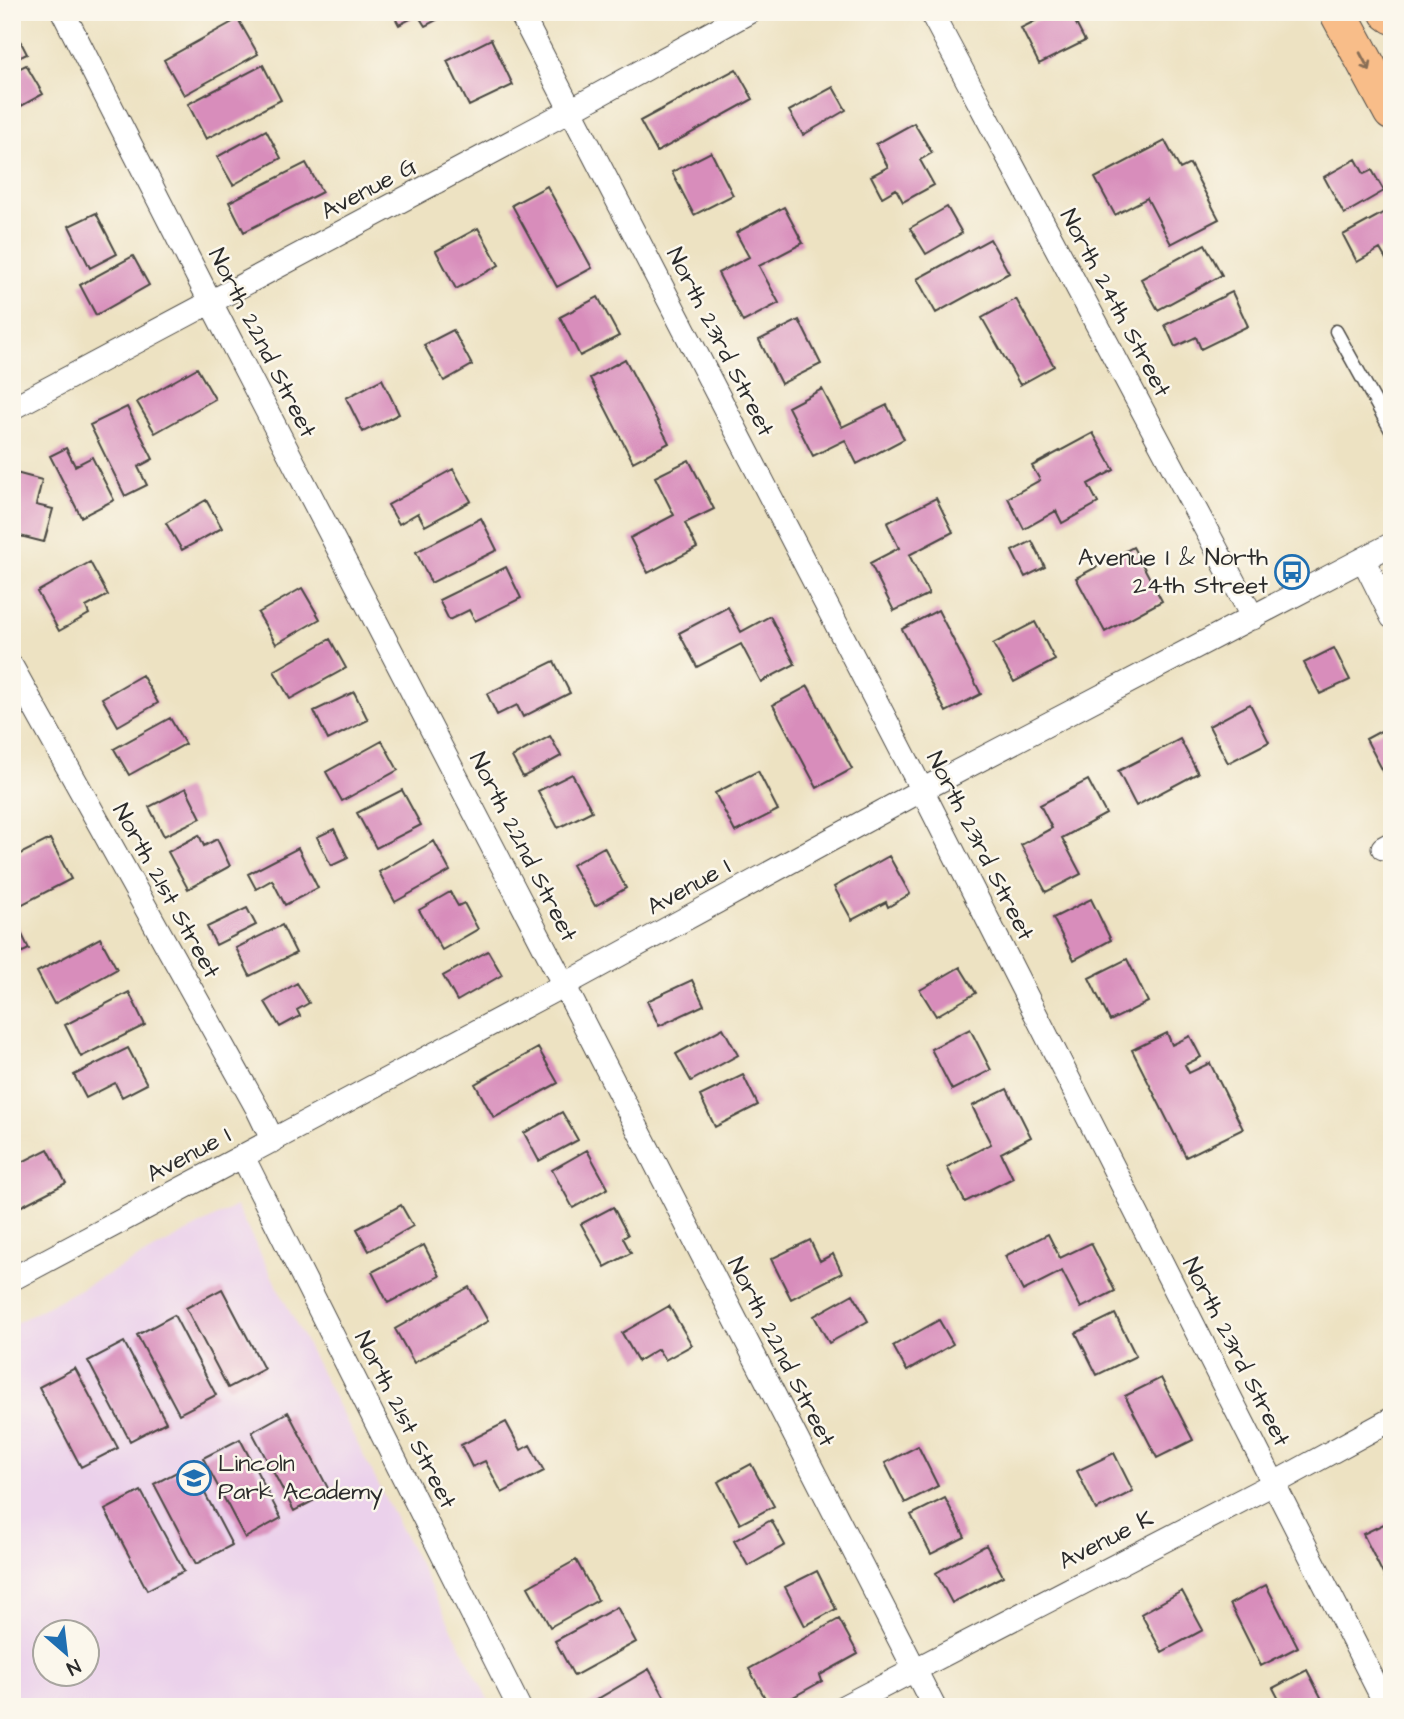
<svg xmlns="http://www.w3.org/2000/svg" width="1404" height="1719" font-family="'Architects Daughter',sans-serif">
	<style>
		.built { fill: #ebd1eb; fill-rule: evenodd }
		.building { fill: #d88dbb }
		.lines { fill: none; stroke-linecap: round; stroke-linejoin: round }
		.service-casing { stroke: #484642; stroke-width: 15 }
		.minor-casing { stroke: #484642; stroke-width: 25 }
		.primary-casing { stroke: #484642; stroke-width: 39 }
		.service { stroke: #fff; stroke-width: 12 }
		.minor { stroke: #fff; stroke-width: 23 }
		.primary { stroke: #f8bd89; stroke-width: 37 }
		.oneway { stroke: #876d55 }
		.labels { text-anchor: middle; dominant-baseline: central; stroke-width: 5; stroke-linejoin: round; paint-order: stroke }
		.street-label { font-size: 24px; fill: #2b2b2b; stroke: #fbf7ec }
		.poi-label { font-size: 24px; fill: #2b2b2b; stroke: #fbf7ec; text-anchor: end }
	</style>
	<rect width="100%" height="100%" fill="#fbf7ec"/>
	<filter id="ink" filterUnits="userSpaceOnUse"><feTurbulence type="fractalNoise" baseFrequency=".0143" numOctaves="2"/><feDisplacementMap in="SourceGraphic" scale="14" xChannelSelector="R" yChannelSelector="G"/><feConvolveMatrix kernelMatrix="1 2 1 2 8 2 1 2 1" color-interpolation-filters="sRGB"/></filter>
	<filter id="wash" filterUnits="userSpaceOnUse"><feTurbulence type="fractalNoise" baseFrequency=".00686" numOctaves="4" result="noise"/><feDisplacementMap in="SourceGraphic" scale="28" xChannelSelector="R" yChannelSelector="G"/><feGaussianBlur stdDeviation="1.57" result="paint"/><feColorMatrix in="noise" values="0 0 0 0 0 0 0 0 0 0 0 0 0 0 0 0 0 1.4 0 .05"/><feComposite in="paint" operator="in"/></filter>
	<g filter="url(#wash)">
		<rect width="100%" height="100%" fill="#ede2c2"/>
		<path class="built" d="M236 1206 492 1707H12V1325ZM46 1632H88V1674H46Z"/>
		<g id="blocks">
			<path class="building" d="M392 12H452L425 26 418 15 399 25Z
				M1053 12H1070L1085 41 1039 64 1021 28Z
				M238 19 258 54 184 95 164 60Z
				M12 25 27 54 12 61Z
				M491 39 513 85 469 106 447 61Z
				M26 65 43 94 12 111V72Z
				M263 65 281 100 206 139 188 104Z
				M736 69 753 99 657 152 640 121Z
				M833 87 846 110 803 135 789 111Z
				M914 123 932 153 920 160 934 185 903 202 896 189 882 197 871 176 888 167 876 144Z
				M266 130 281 158 233 185 217 157Z
				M1165 141 1180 169 1190 164 1219 219 1171 244 1147 198 1115 215 1095 178Z
				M711 152 733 195 694 215 672 172Z
				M1356 159 1364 174 1372 170 1384 191 1344 214 1324 177Z
				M306 163 322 192 244 232 229 202Z
				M547 186 592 268 557 287 512 205Z
				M784 207 803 243 759 266 779 303 743 322 718 273 749 257 736 233Z
				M947 207 962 233 926 254 910 228Z
				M1392 208V258L1387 261 1380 249 1357 262 1343 235Z
				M96 213 117 254 90 268 69 226Z
				M478 228 499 265 456 289 436 251Z
				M990 239 1009 273 936 313 917 279Z
				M1205 244 1222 275 1158 310 1141 279Z
				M133 256 149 285 96 315 80 285Z
				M1232 292 1248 326 1201 349 1196 337 1175 347 1165 325Z
				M598 297 619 336 580 356 560 317Z
				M1016 299 1054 366 1020 385 982 318Z
				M799 320 821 364 781 384 759 340Z
				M453 330 472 365 444 381 424 345Z
				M625 359 669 443 633 462 590 378Z
				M197 368 215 399 155 433 137 402Z
				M382 379 399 414 363 432 346 398Z
				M822 389 842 427 887 405 904 439 857 464 845 440 813 456 788 407Z
				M127 407 153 459 138 467 147 485 125 496 90 425Z
				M1093 433 1114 470 1088 484 1098 503 1062 523 1056 511 1024 529 1008 498 1040 480 1032 466Z
				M66 448 75 466 92 457 114 500 81 517 50 456Z
				M689 460 714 509 685 523 697 548 648 573 630 538 674 515 655 477Z
				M453 469 471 501 425 526 418 513 399 524 388 505Z
				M12 472 42 480 36 505 53 509 44 542 12 534Z
				M936 498 953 532 909 555 929 594 894 611 870 563 899 548 887 523Z
				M206 500 222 528 182 550 166 523Z
				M481 518 497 550 431 583 416 552Z
				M1032 541 1045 567 1025 577 1012 551Z
				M1133 547 1162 601 1105 632 1076 578Z
				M90 562 108 595 86 607 89 614 59 631 37 592Z
				M506 567 521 598 475 621 469 610 449 620 439 600Z
				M302 588 320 619 276 644 258 613Z
				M728 607 741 632 770 616 795 664 761 682 741 644 697 667 679 633Z
				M938 610 981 694 946 712 902 629Z
				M1035 622 1055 660 1014 682 993 644Z
				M330 639 346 668 290 699 274 671Z
				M1334 648 1350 680 1320 694 1304 663Z
				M554 661 570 693 523 717 517 705 497 715 487 694Z
				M142 675 158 703 118 726 102 698Z
				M808 686 852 769 817 788 773 705Z
				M354 692 368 720 328 740 314 711Z
				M1250 704 1269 742 1228 763 1209 726Z
				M170 718 185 744 129 775 114 749Z
				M1392 725V788L1366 739Z
				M550 736 561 756 523 777 512 757Z
				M1180 739 1198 773 1136 806 1118 771Z
				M382 741 398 770 342 801 326 772Z
				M758 771 778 810 735 832 715 793Z
				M572 774 592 811 558 828 538 791Z
				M1088 780 1106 814 1062 838 1081 874 1046 892 1021 845 1052 828 1040 805Z
				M186 788 201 818 164 836 149 807Z
				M402 790 421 825 376 848 357 813Z
				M334 829 348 858 331 866 317 837Z
				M199 835 204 846 217 839 230 866 188 889 168 852Z
				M50 839 71 879 15 908 12 902V858Z
				M434 841 450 871 395 902 379 872Z
				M604 847 626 888 595 906 572 865Z
				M298 848 318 888 285 905 272 880 256 889 248 874Z
				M889 856 910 894 888 907 886 902 852 920 834 887Z
				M450 892 458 906 464 903 478 929 442 950 419 910Z
				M1091 899 1111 940 1074 960 1053 918Z
				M247 908 256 925 216 945 207 927Z
				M15 920 29 949 12 957V921Z
				M282 925 296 953 250 976 236 948Z
				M100 938 117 969 54 1004 37 972Z
				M488 951 502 975 457 1001 443 976Z
				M1127 959 1148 1002 1110 1021 1089 978Z
				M960 967 976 993 936 1016 920 990Z
				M692 980 704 1005 659 1026 647 1001Z
				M297 983 309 1003 297 1010 300 1016 280 1027 265 1002Z
				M129 992 145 1025 81 1057 65 1025Z
				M723 1028 738 1055 691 1081 676 1054Z
				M970 1029 991 1070 952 1090 931 1049Z
				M1167 1033 1172 1045 1190 1036 1201 1057 1185 1065 1189 1073 1210 1063 1243 1129 1186 1157 1132 1050Z
				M128 1048 147 1084 122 1097 115 1083 86 1098 74 1075Z
				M538 1048 558 1083 494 1118 475 1084Z
				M743 1075 758 1105 715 1127 700 1096Z
				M1007 1089 1031 1137 1001 1153 1013 1178 965 1202 947 1167 991 1144 972 1106Z
				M562 1112 578 1140 539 1161 524 1133Z
				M48 1149 66 1183 12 1211V1167Z
				M587 1150 608 1188 573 1208 552 1170Z
				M401 1205 413 1226 369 1251 357 1229Z
				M613 1207 628 1235 623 1238 631 1253 605 1267 581 1224Z
				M1048 1234 1060 1258 1091 1243 1115 1291 1081 1308 1062 1271 1023 1291 1005 1256Z
				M810 1240 820 1261 833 1254 842 1273 791 1299 771 1259Z
				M424 1245 440 1276 388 1303 372 1272Z
				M469 1287 488 1321 414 1363 395 1329Z
				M222 1289 264 1369 228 1388 186 1308Z
				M853 1294 868 1321 829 1343 814 1316Z
				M669 1306 692 1345 665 1360 658 1349 638 1361 622 1333Z
				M1115 1314 1136 1356 1097 1375 1076 1333Z
				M174 1315 216 1395 179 1414 137 1335Z
				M939 1320 953 1344 907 1371 893 1346Z
				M124 1342 166 1422 130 1441 88 1361Z
				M75 1368 118 1448 81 1467 39 1387Z
				M1161 1378 1193 1440 1157 1458 1125 1396Z
				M288 1412 330 1492 294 1511 252 1432Z
				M506 1422 521 1450 530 1445 544 1471 502 1493 485 1461 472 1467 461 1445Z
				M240 1439 281 1518 245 1538 203 1458Z
				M918 1446 938 1486 905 1503 885 1463Z
				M1114 1453 1133 1491 1096 1510 1077 1471Z
				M751 1464 774 1506 740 1524 718 1482Z
				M190 1465 232 1545 196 1564 154 1484Z
				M141 1491 184 1571 147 1590 105 1510Z
				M945 1498 965 1537 931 1554 911 1515Z
				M771 1520 785 1545 748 1566 734 1541Z
				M1392 1520V1592L1363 1534Z
				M986 1545 1003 1576 952 1603 936 1573Z
				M576 1560 598 1600 550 1627 528 1587Z
				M817 1571 836 1609 805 1626 785 1587Z
				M1266 1585 1298 1647 1261 1666 1230 1604Z
				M1182 1591 1203 1630 1162 1652 1141 1614Z
				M617 1607 636 1642 574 1676 555 1641Z
				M839 1619 858 1654 820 1675 822 1681 775 1707H770L749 1669Z
				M649 1669 668 1703 661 1707H584Z
				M1307 1670 1326 1707H1283L1273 1688Z"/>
		</g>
	</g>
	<g filter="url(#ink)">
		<use href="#blocks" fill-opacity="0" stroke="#484642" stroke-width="2"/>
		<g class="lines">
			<g class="service-casing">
				<path id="service" d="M1336 331 1392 432"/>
			</g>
			<g class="minor-casing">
				<path id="minor" d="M63 12 211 303 564 985 934 1707
					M520 12 922 790 1387 1707
					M931 12 1253 618
					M12 408 571 110 749 12
					M1363 559 1392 617
					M12 667 257 1108 273 1141
					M1383 848 1392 843
					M243 1157 519 1707
					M12 1279 564 985 922 790 1392 544
					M843 1707 1273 1484 1392 1419"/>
			</g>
			<g class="primary-casing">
				<path id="primary" d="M1338 12 1392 112
					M1388 12 1392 15"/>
			</g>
			<use href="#service" class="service"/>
			<use href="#minor" class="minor"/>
			<use href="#primary" class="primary"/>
		</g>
		<defs><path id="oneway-shaft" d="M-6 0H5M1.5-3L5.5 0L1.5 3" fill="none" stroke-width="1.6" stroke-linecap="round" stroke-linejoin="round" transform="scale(1.75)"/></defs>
		<use class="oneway" href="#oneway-shaft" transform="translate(1365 62) rotate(62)"/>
	</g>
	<defs>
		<g id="bus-ring" transform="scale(1.75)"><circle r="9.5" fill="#fbf7ec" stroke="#1f6fb2" stroke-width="1.5"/><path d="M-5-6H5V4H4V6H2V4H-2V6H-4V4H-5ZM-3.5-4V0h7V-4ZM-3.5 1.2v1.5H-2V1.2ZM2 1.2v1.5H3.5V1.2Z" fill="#1f6fb2"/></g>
		<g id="school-ring" transform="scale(1.75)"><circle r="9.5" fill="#fbf7ec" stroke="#1f6fb2" stroke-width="1.5"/><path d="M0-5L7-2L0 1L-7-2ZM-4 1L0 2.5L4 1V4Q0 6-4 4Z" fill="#1f6fb2"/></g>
	</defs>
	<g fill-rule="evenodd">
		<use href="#bus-ring" x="1292" y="572"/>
		<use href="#school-ring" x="194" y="1478"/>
	</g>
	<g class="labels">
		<g class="street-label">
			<text transform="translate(369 189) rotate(-28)">Avenue G</text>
			<text transform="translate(1115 303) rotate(62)">North 24th Street</text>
			<text transform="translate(720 342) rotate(63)">North 23rd Street</text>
			<text transform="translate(262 343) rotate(63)">North 22nd Street</text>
			<text transform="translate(980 846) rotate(63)">North 23rd Street</text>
			<text transform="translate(523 847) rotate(63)">North 22nd Street</text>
			<text transform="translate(689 887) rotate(-29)">Avenue I</text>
			<text transform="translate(166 891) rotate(61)">North 21st Street</text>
			<text transform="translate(189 1155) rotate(-28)">Avenue I</text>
			<text transform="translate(781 1352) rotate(63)">North 22nd Street</text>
			<text transform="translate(1236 1352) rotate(63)">North 23rd Street</text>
			<text transform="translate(405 1420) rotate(63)">North 21st Street</text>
			<text transform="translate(1106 1540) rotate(-27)">Avenue K</text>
		</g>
		<g class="poi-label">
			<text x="1268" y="558">Avenue I &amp; North<tspan x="1268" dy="28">24th Street</tspan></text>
			<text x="218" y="1464" text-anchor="start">Lincoln<tspan x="218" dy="28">Park Academy</tspan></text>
		</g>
	</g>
	<rect width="1404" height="1719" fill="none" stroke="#fbf7ec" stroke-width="42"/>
	<g transform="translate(66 1653) rotate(152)"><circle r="33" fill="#fbf7ec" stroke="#a8a59f" stroke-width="2"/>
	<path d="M0-5L12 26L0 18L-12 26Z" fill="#1f6fb2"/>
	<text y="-10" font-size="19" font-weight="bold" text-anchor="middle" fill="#2b2b2b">N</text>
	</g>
</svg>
